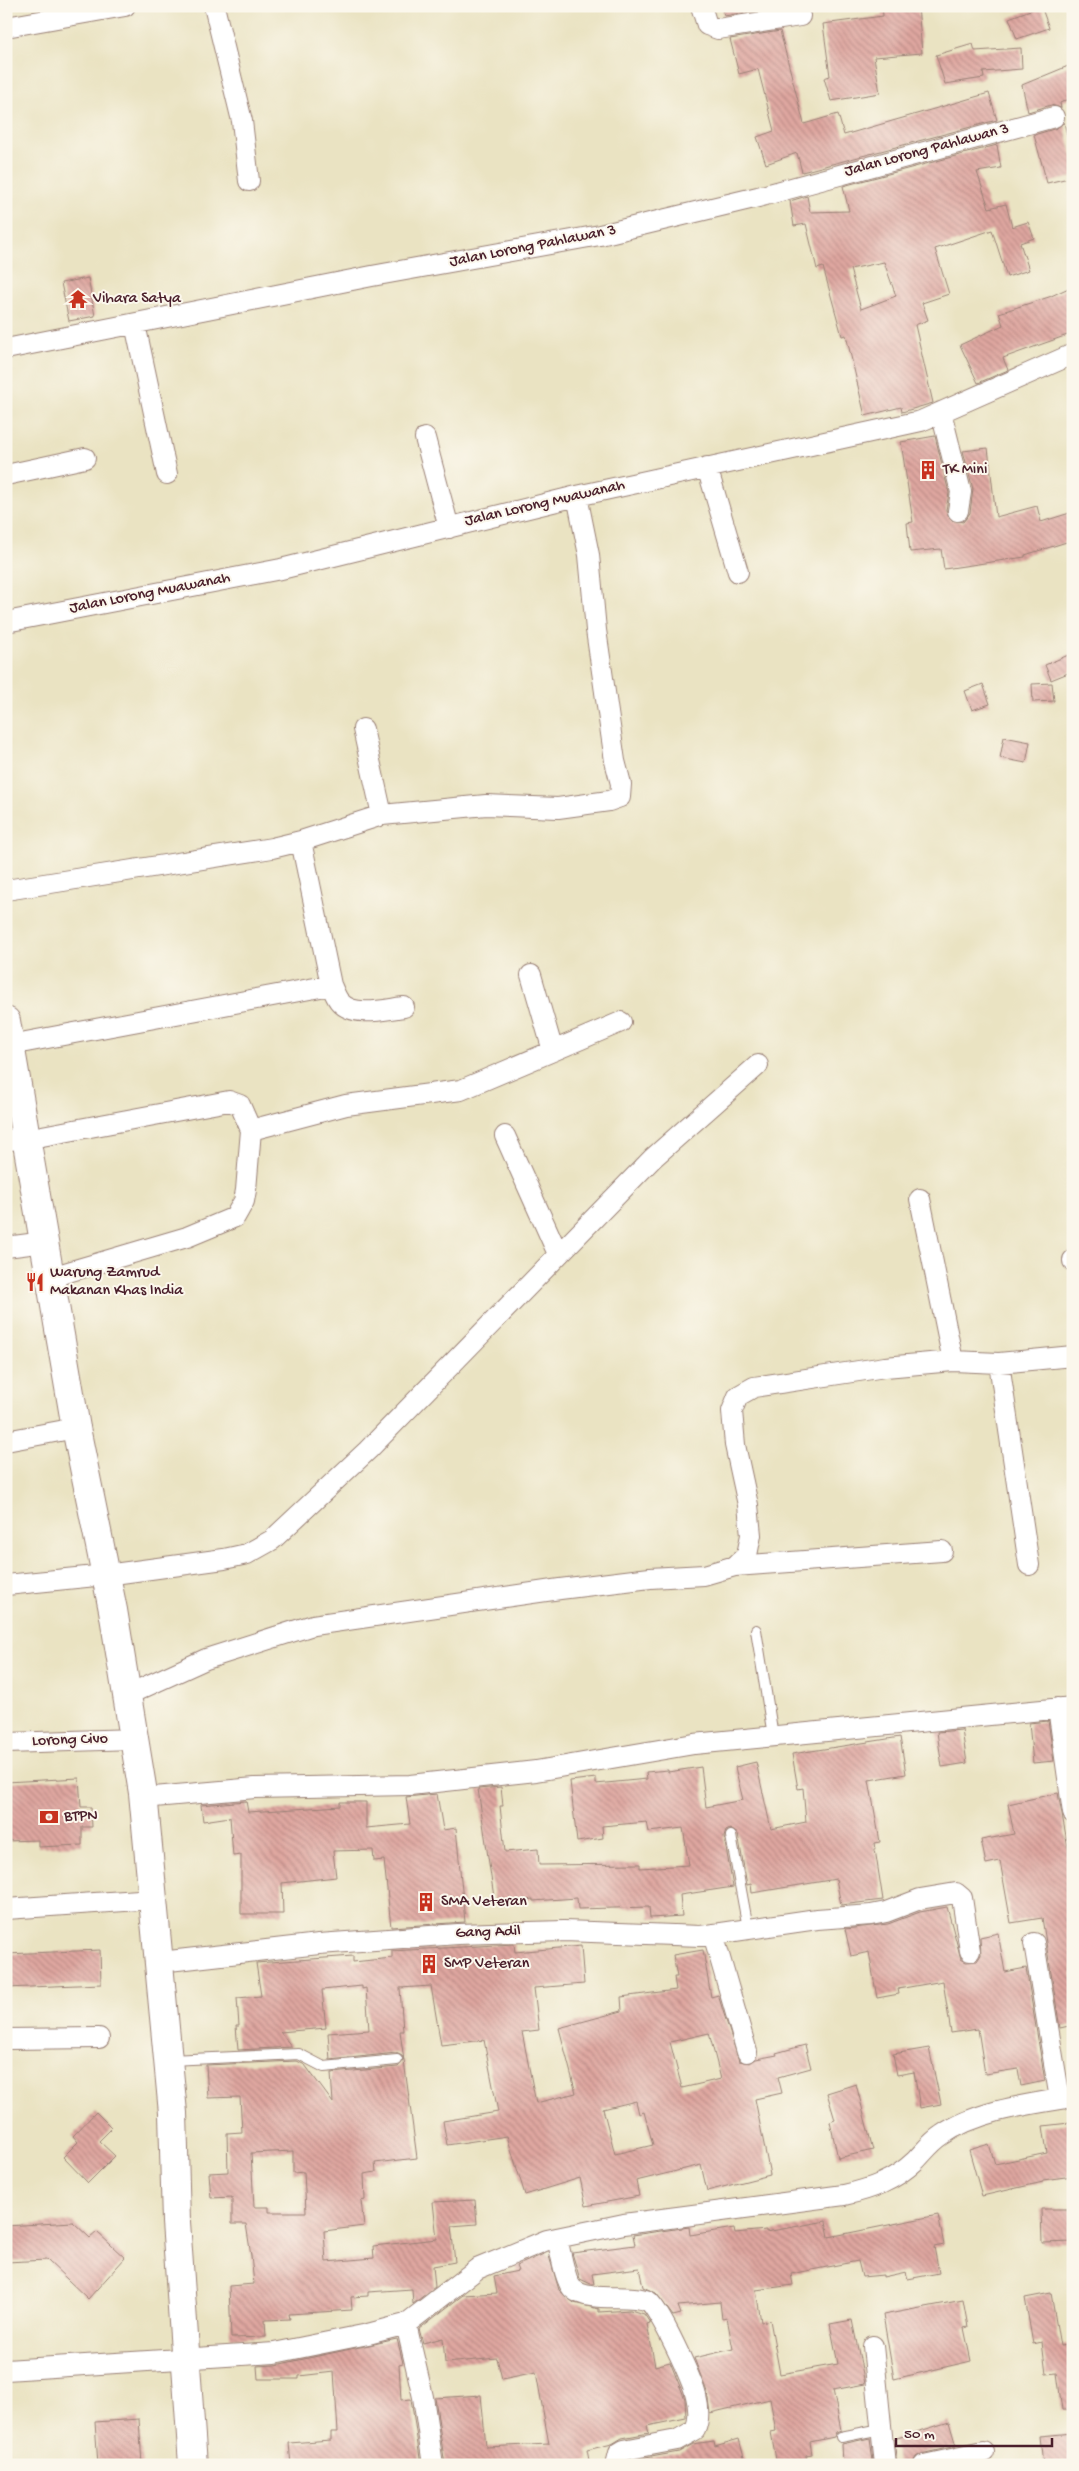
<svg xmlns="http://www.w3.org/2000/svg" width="1079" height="2471" font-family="'Gochi Hand',sans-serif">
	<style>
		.building { fill: url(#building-back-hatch); fill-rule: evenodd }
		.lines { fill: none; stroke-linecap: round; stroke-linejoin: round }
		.service-casing { stroke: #9a8176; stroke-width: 12 }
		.minor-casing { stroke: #9a8176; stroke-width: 22 }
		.secondary-casing { stroke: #9a8176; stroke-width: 30 }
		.service { stroke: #fff; stroke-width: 10 }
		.minor { stroke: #fff; stroke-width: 20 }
		.secondary { stroke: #fff; stroke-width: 28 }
		.labels { text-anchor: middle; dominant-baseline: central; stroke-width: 4; stroke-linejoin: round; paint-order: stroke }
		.street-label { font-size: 16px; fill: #4a1f2b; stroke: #fbf7ec }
		.poi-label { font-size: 16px; fill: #4a1f2b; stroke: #fbf7ec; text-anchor: start }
	</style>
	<defs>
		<pattern id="building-back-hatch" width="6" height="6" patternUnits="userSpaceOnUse" patternTransform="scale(1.25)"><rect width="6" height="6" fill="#dfa7a0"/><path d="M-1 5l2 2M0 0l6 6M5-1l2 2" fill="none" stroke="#b78783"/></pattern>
	</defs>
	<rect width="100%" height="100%" fill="#fbf7ec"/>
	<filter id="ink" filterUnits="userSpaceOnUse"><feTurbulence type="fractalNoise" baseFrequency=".02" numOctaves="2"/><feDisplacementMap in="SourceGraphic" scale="10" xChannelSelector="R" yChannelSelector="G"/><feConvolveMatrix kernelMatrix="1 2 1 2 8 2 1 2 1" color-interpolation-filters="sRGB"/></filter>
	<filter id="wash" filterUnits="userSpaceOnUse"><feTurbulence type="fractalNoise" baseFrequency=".0096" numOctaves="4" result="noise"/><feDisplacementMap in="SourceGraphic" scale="20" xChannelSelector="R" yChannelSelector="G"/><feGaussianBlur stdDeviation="1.12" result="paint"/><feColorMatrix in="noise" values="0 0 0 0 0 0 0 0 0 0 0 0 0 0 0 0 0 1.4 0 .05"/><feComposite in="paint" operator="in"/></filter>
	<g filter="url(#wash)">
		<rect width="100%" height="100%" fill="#eae3c2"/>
		<g id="blocks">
			<path class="building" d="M722 6H753L754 11 724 16Z
				M882 6H918L922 53 874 57 880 93 831 101 824 78 830 76 823 24 883 16Z
				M1041 6 1049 28 1017 39 1009 18Z
				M780 31 804 124 838 114 844 135 989 93 997 120 802 172 797 153 766 164 757 137 774 131 758 69 739 74 730 39Z
				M973 44 975 51 1021 48 1022 69 983 72 984 78 945 84 936 55Z
				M1073 64V97L1060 103 1061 108 1051 105 1028 112 1022 85Z
				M1064 122 1073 159V177L1047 183 1034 135 1057 128Z
				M997 145 1001 168 977 172 989 208 1006 204 1012 227 1028 222 1034 238 1020 243 1029 270 1007 277 992 230 935 249 949 294 922 303 928 320 915 325 933 403 902 412 901 407 865 416 846 335 842 336 823 267 817 269 806 224 794 226 790 201 807 196 810 212 849 211 843 186ZM884 262 896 296 861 309 850 269Z
				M88 278 95 316 69 321 61 283Z
				M1073 286V333L1003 358 1008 370 978 383 960 345 1003 325 999 313 1049 297Z
				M935 436 949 493 946 510 951 520 963 522 970 513 973 489 963 451 988 448 996 517 1037 506 1041 522 1073 512V540L1025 555V557L944 569 941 549 910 552 907 523 913 522 901 442Z
				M1073 653V671L1051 680 1045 665Z
				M1052 683 1054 701 1033 702 1032 684Z
				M983 684 990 704 972 710 965 691Z
				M1004 737 1030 742 1026 763 1000 758Z
				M1048 1721 1054 1761 1033 1763 1029 1723Z
				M962 1730 967 1763 942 1767 937 1732Z
				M900 1737 906 1774 869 1780 880 1842 874 1843 883 1900 841 1905 836 1879 752 1893 751 1884 747 1885 738 1834 730 1829 726 1831 724 1837 733 1887 680 1895 682 1916 650 1918 649 1907 578 1909 577 1898 533 1901V1899L495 1904 478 1789 501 1787 503 1806H500L505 1852 538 1849 539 1865 640 1864V1868L689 1865 683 1828 649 1832 647 1822 602 1826 603 1838 577 1842 570 1781 596 1778V1784L647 1779 646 1772 668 1770V1772L701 1767 706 1807 743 1800 735 1767 756 1762 771 1829 806 1822 803 1788 798 1789 792 1754Z
				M79 1778 81 1807H91L92 1827H82V1845L38 1847V1840L6 1841V1782Z
				M1058 1793 1073 1874V2025L1060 2028 1042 1918 1011 1923 1000 1861 986 1864 981 1840 1014 1834 1008 1804Z
				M437 1794 443 1830 456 1828 465 1922 391 1927 384 1860 374 1861 373 1850 333 1851 336 1877 282 1883 283 1914H241V1855L233 1856 230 1817 203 1821 201 1805 246 1801 248 1812 340 1806V1802H366V1828L410 1824 406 1797Z
				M947 1907 961 1959 966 1962 977 1961 981 1955 980 1937 998 1933 1005 1972 1026 1968 1045 2081 1021 2086 1018 2069 985 2074 978 2029 951 2033 943 1981 898 1989 899 1994 877 1998 869 1952 851 1956 845 1929 888 1924 920 1912Z
				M514 1944 515 1952 581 1946 584 1984 534 1988 539 2030 522 2032 536 2103 576 2093 559 2028 622 2011 621 1997 676 1990 674 1977H677L673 1955 703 1950 711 1997 718 1995 739 2061 750 2063 756 2059 777 2055 776 2053 805 2045 811 2068 778 2077 782 2093 755 2099 770 2175 707 2191 701 2165 636 2181 639 2196 586 2206 580 2178 525 2195 507 2136 447 2145 443 2121 498 2112 484 2040 441 2045 431 1986 400 1988 403 2031H400L417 2158 375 2163 376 2172 364 2174 365 2200 361 2201 364 2226 324 2231 326 2262 374 2258 373 2246 437 2239 433 2202 475 2200 477 2224 451 2226 455 2262 433 2266 435 2287 413 2304 412 2289 368 2292V2296L351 2297 352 2310 289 2314 290 2319 265 2320 266 2337 231 2338 229 2286 254 2284 251 2256 246 2224H232V2197L211 2198 209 2173 228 2172 227 2133 242 2132 240 2097 208 2098 206 2065 297 2061 305 2065 333 2103 331 2073 398 2067 404 2060 402 2056 396 2053 330 2060 328 2033 369 2030 366 1988 362 1989V1986L322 1990 326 2028 280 2032 292 2047 238 2050 236 2026H239L237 1998 261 1996 256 1963 353 1956V1962L392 1958V1951ZM709 2033 721 2079 682 2088 670 2042ZM636 2101 639 2114 644 2112 653 2145 615 2154 603 2109ZM293 2151V2173L304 2172 306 2212H269V2207H254L251 2153Z
				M100 1950 101 1984 6 1988V1954Z
				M929 2048 941 2104 920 2108 914 2072 897 2075 893 2054Z
				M856 2084 873 2150 838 2158 830 2122 835 2120 827 2093Z
				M96 2112 112 2128 99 2141 115 2156 88 2183 63 2157 78 2142 73 2136Z
				M1069 2123 1073 2176 1043 2180V2182L982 2196 969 2150 989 2144 995 2164 1047 2153 1043 2126Z
				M1041 2209H1073V2242L1042 2243Z
				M938 2215 944 2245 934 2247 939 2273 908 2279 906 2272 883 2277V2275L862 2277 858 2261 791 2274 793 2285 756 2290 761 2322 770 2320 780 2374 838 2364 830 2324 852 2320 865 2384 833 2390 841 2430 836 2432 834 2437 810 2442 812 2454 806 2455 807 2465H777L771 2432 776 2431 770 2399 710 2413 707 2392 694 2358 733 2349 727 2318 722 2319 720 2302 678 2306 681 2314 673 2316 656 2293 643 2287 639 2268 592 2274 594 2284H591L580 2279 572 2253 635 2245 633 2235 689 2227 690 2235 734 2228 735 2233 766 2230V2232L826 2221 829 2237Z
				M73 2222 90 2238 97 2232 125 2258 88 2299 47 2260 6 2262V2226Z
				M546 2253 549 2256 559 2290 574 2303 599 2309V2312L630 2310 644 2314 650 2323 647 2324 655 2366 670 2362 685 2399 686 2418 647 2426 649 2433 622 2438 612 2444 587 2450 589 2460 564 2465H445L435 2398 481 2395 486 2447 549 2444 536 2372 502 2379 497 2358 445 2363 443 2338 423 2343 419 2329 463 2295 497 2293 494 2276 518 2271 516 2266Z
				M1051 2293 1060 2346 1073 2344V2410H1062L1057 2373 1046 2374 1042 2342 1033 2344 1025 2298Z
				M963 2300 968 2327 964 2328 971 2361 894 2379 883 2315Z
				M397 2339 403 2363 399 2364 401 2400 411 2399 421 2465H291L289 2443 331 2440V2432H338L334 2372 299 2376V2379H258L257 2366 276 2365Z
				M139 2419 142 2465H98L95 2422Z
				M949 2422 956 2446 921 2454 916 2457 912 2465H897L894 2439Z
				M1073 2433V2465H1043L1040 2436Z
				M870 2438 873 2461 843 2464 842 2444Z
				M739 2439 746 2465H628L629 2461 679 2452 693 2444 714 2441 715 2446Z"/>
		</g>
	</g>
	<g filter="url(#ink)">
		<use href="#blocks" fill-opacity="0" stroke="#9a8176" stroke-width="1"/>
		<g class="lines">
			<g class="service-casing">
				<path id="service" d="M756 1630 773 1736
					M731 1836 748 1928
					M170 2060 299 2054 324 2067 397 2060
					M841 2437 881 2429"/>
			</g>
			<g class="minor-casing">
				<path id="minor" d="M214 6 242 121 249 181
					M701 6 707 25 718 29 800 16
					M6 27 125 6
					M135 324 167 474
					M6 349 372 276 600 235 758 197 1054 117
					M941 412 961 492 958 511
					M425 438 449 528
					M707 467 738 572
					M6 475 85 458
					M6 622 281 569 577 496 921 421 1073 354
					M363 729 382 815
					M301 841 382 815 486 805 558 808 609 801 620 797 621 784 615 761 596 630 589 555 577 496
					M6 890 272 848 301 841 331 985C334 991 336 998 340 1002 354 1018 386 1009 404 1007
					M531 975 553 1051
					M10 1045 331 985
					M505 1136 558 1254
					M6 1140 26 1139 229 1101 240 1105 251 1130 346 1105 461 1090 621 1022
					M920 1199 953 1361
					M6 1247 45 1242
					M1073 1260V1261
					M51 1277 187 1237 235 1217 244 1201 246 1190 251 1130
					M999 1363 1029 1565
					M6 1441 76 1428
					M735 1566 942 1551
					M6 1585 106 1575 224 1559 247 1554 272 1540 368 1450 653 1158 758 1065
					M127 1695 206 1659 313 1625 560 1589 650 1578 704 1575 735 1566 747 1555 751 1535 748 1505 735 1445 732 1411 738 1396 754 1387 885 1367 953 1361 999 1363 1073 1356
					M1058 1708 1073 1813
					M6 1743 134 1739
					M143 1798 255 1788 410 1785 536 1771 694 1744 1073 1707
					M6 1909 154 1899
					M713 1934 747 2052
					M1034 1943 1060 2099
					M160 1962 319 1944 458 1934 564 1931 701 1936 817 1919 871 1915 886 1912 920 1899 956 1893 962 1898 970 1951
					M6 2039 99 2038
					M557 2238C560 2249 565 2282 573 2289 588 2303 630 2293 648 2301 659 2307 693 2382 696 2396 699 2408 700 2419 695 2430L677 2440 624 2450 619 2453 616 2465
					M406 2324 423 2397 433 2465
					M873 2346 885 2465
					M6 2370 274 2353 368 2334 406 2324 477 2269 547 2240 624 2224 844 2195C871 2189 894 2181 915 2161 923 2153 931 2142 942 2135 978 2110 1031 2104 1073 2097
					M924 2465 984 2452"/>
			</g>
			<g class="secondary-casing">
				<path id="secondary" d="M6 1021 76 1428 113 1610 143 1793 173 2113 176 2222 193 2465"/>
			</g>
			<use href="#service" class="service"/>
			<use href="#minor" class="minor"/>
			<use href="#secondary" class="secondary"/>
		</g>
	</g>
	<defs>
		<g id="temple-bare" transform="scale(1.5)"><path d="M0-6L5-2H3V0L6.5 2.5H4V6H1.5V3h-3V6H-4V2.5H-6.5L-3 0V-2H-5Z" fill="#c8321e" stroke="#fbf7ec" stroke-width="2.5" paint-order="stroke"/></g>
		<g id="building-bare" transform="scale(1.5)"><path d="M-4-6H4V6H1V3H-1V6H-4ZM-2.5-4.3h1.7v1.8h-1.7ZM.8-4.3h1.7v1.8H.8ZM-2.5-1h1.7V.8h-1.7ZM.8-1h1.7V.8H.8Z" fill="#c8321e" stroke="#fbf7ec" stroke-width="2.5" paint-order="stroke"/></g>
		<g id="restaurant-bare" transform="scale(1.5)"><path d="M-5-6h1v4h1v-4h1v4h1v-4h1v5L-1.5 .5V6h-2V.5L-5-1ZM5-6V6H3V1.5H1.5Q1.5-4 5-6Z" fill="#c8321e" stroke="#fbf7ec" stroke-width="2.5" paint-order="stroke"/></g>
		<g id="bank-bare" transform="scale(1.5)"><path d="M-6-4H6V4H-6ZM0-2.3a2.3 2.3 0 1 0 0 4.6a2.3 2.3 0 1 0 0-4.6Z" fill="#c8321e" stroke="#fbf7ec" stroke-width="2.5" paint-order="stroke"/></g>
	</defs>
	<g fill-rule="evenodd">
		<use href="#temple-bare" x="78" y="299"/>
		<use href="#building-bare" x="928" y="470"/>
		<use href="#restaurant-bare" x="35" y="1282"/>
		<use href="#bank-bare" x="49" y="1817"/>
		<use href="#building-bare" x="426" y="1902"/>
		<use href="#building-bare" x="429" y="1964"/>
	</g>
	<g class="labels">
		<g class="street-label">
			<text transform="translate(927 151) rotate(-15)">Jalan Lorong Pahlawan 3</text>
			<text transform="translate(533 247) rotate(-11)">Jalan Lorong Pahlawan 3</text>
			<text transform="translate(545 504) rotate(-13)">Jalan Lorong Muawanah</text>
			<text transform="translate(150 594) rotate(-11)">Jalan Lorong Muawanah</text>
			<text transform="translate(70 1741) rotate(-2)">Lorong Civo</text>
			<text transform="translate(488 1933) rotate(-2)">Gang Adil</text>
		</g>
		<g class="poi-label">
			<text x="93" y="299">Vihara Satya</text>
			<text x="943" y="470">TK Mini</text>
			<text x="50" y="1273">Warung Zamrud<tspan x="50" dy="18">Makanan Khas India</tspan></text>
			<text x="64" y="1817">BTPN</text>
			<text x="441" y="1902">SMA Veteran</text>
			<text x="444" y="1964">SMP Veteran</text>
		</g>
	</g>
	<rect width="1079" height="2471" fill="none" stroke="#fbf7ec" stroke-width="25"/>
	<path d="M896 2438v8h156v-8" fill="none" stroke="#4a1f2b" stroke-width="2.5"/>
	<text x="904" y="2438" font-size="15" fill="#4a1f2b" stroke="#fbf7ec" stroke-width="4" paint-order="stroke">50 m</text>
</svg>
